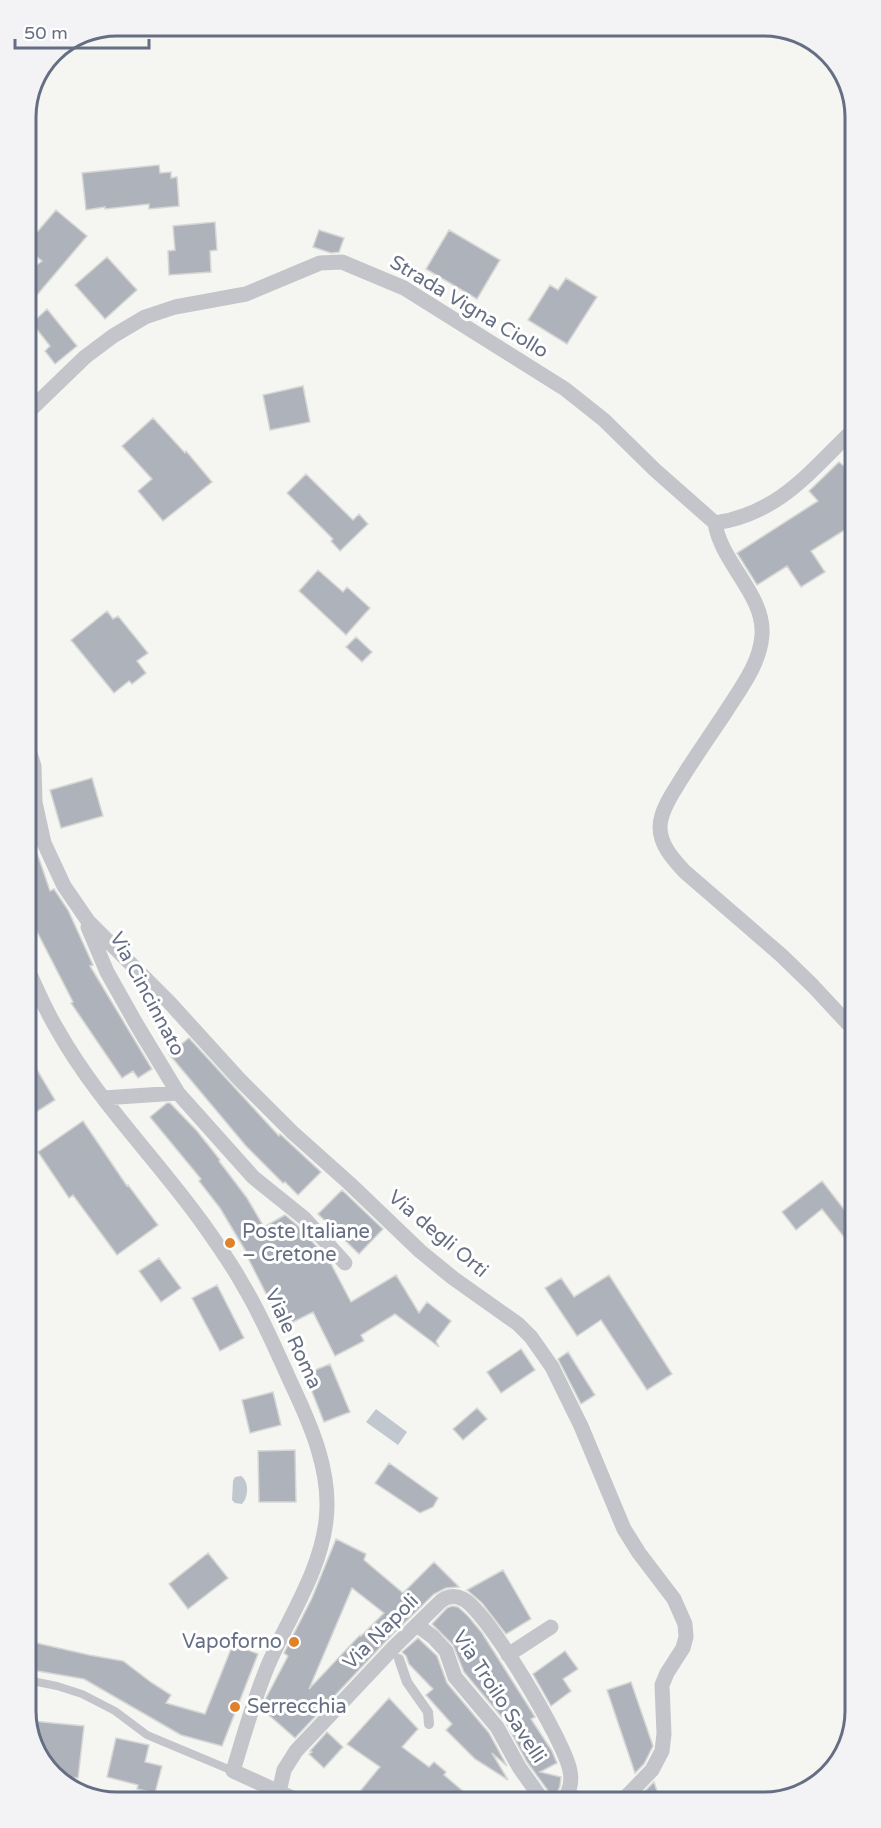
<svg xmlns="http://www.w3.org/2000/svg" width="881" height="1828" font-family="'Varela Round',sans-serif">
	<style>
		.water { fill: #c1c7ce }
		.building { fill: #aeb2ba; stroke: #d6d7d5; stroke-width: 1.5; fill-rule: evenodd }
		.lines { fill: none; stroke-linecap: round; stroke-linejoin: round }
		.service { stroke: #c3c5ca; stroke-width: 8 }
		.pedestrian { stroke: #c3c5ca; stroke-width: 10 }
		.minor { stroke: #c3c5ca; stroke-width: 15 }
		.poi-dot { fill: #df8229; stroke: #fff; stroke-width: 2 }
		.labels { text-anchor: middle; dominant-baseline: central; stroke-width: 6; stroke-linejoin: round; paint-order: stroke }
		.street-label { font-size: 20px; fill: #656e83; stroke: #fff }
		.poi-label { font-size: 20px; fill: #656e83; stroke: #fff; text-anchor: start }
		.rim { fill: none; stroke: #656e83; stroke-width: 3 }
	</style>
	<rect width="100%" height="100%" fill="#f5f6f2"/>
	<path class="water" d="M376 1409 407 1432 398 1445 366 1422Z
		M241 1476C249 1481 249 1497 242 1504L235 1503 232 1500 233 1481 235 1477Z"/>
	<path class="building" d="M159 165 160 173 171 172V178L177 177 179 206 149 209V204L105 209V207L86 210 82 173Z
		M56 210 87 236 26 308V273L42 261 26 248V245Z
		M215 222 217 250 210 251 211 272 169 275 168 251 175 250 173 226Z
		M319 230 344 238 339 252 331 253 313 247Z
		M449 230 500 260 477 299 426 269Z
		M107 257 137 290 105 319 75 285Z
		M566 278 597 297 567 344 528 320 550 285 558 290Z
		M47 309 77 346 55 364 45 351 50 346 32 323Z
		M303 386 310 422 270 430 263 395Z
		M153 418 185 453 186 451 212 482 163 521 138 491 152 479 122 446Z
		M839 462 850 471 851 526 811 551 825 572 801 587 787 566 757 585 737 553 818 501 809 491Z
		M306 474 353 520 359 514 368 524 340 551 331 541 333 539 287 493Z
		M318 570 343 592 347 587 370 608 346 635 299 591Z
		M107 611 113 619 118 616 148 653 137 661 146 673 132 684 129 681 114 693 71 640Z
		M356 637 372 652 362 662 346 647Z
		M92 778 103 816 61 828 50 790Z
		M31 835 50 891 54 889 68 910 93 965 90 966 152 1069 138 1078 133 1071 122 1078 71 1003 73 1002 29 916V836Z
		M189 1038 279 1136 280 1134 321 1172 298 1195 285 1182 283 1183 246 1146 169 1054Z
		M30 1058 55 1100 30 1116Z
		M167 1103H170L197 1131 220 1160 219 1161 247 1198 264 1227 285 1215 297 1225 329 1260 351 1302 396 1275 419 1313 427 1302 451 1321 436 1341 439 1347 395 1314 361 1335 364 1341 335 1356 313 1312 283 1327 247 1256 248 1255 220 1208 199 1181 201 1179 150 1117Z
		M83 1121 127 1186 128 1185 158 1225 117 1255 73 1195 69 1198 38 1152Z
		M822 1181 853 1221V1230L844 1237 822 1209 796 1230 782 1212Z
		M342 1190 383 1229 359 1254 318 1214Z
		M159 1258 181 1288 161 1302 139 1271Z
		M609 1275 672 1374 647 1390 601 1320 577 1336 545 1288 561 1278 574 1297Z
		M217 1285 244 1338 220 1351 192 1298Z
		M521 1349 535 1370 501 1393 487 1372Z
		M568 1352 595 1395 581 1404 558 1359Z
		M330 1364 350 1412 324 1422 305 1374Z
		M273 1392 281 1425 250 1433 242 1400Z
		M477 1408 487 1419 463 1440 453 1429Z
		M295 1450 296 1502H259L258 1451Z
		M389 1463 438 1498 433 1507 420 1513 375 1483Z
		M336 1539 366 1554 364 1560 403 1593 434 1562 459 1587 446 1588 434 1594 388 1639 295 1738 262 1709 266 1698 288 1656 284 1653 312 1598ZM352 1588 384 1613 361 1636 360 1635 309 1689Z
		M208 1553 228 1578 188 1609 169 1584Z
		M503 1570 531 1619 506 1634 482 1603 467 1590Z
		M452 1606 458 1607 468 1616 482 1633 532 1712 535 1717 531 1719 552 1751 557 1763 540 1772 561 1777 560 1786 555 1798H551L549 1792 527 1762 505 1721 464 1672 453 1645 432 1624 447 1608Z
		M418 1638 437 1656 447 1683 489 1733 507 1766 492 1753 508 1780 475 1759 446 1730 452 1724 426 1695 433 1689 409 1664 406 1656 402 1652Z
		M32 1642 89 1655 123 1661 152 1683 171 1695 166 1703 205 1714 233 1644 258 1654 222 1746 181 1735 84 1679 32 1670Z
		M565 1651 578 1669 563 1679 571 1691 551 1706 533 1674Z
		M631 1682 653 1746 644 1764 635 1773 607 1690Z
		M389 1698 418 1729 402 1747 429 1767 434 1762 446 1772 444 1775 472 1799 376 1800 361 1790 380 1767 347 1744Z
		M32 1721 84 1726 78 1778 57 1776 32 1746Z
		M327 1732 343 1747 324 1768 309 1754 312 1752 310 1751Z
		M116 1738 149 1745 145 1762 162 1766 155 1793 137 1789 138 1785 107 1777Z
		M654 1782 659 1797H644L642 1794Z"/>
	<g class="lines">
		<path class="service" d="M32 1681 57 1686 82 1694 115 1711 147 1735 233 1771"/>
		<path class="pedestrian" d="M399 1659 407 1682 428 1712 429 1724"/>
		<path class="minor" d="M27 413 85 357 113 336 145 317 175 307 246 294 320 263 342 262 404 288 565 389 604 420 655 470 715 523C777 514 808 474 850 433
			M715 523C721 563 765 595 762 635 760 664 740 689 725 713 709 737 692 761 677 786 670 797 660 813 660 827 660 845 673 859 684 871L781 955 813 986 853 1029
			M28 747 34 766 35 802 44 843 64 886 88 921 169 1002 239 1079 292 1132 349 1183 420 1251 453 1278 518 1324 531 1337 552 1367 581 1426 624 1529 639 1553 674 1599 685 1624 686 1637 683 1648 667 1673 662 1685 664 1734 662 1751 652 1770 626 1797
			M88 927 107 972 138 1027 178 1093 253 1177 304 1218 345 1263
			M29 972C38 992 46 1011 57 1029 96 1099 154 1156 201 1221 216 1242 231 1263 243 1285 262 1316 276 1350 291 1383 311 1425 332 1473 326 1521 320 1572 289 1617 269 1663 254 1698 244 1735 233 1771L299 1801
			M103 1098 178 1093
			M417 1625 433 1637 446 1651 455 1677 497 1727 519 1767 541 1798
			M508 1655 551 1627
			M279 1792 284 1770 296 1751 395 1646 441 1601C447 1596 455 1595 463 1599 488 1612 565 1742 570 1771 572 1781 570 1790 565 1798"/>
	</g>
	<g class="poi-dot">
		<circle cx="230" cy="1243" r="6"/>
		<circle cx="294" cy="1642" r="6"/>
		<circle cx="235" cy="1707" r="6"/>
	</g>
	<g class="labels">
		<g class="street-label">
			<text transform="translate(469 307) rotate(31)">Strada Vigna Ciollo</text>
			<text transform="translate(147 994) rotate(62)">Via Cincinnato</text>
			<text transform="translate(438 1234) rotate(40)">Via degli Orti</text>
			<text transform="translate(293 1339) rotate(65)">Viale Roma</text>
			<text transform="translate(381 1632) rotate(-45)">Via Napoli</text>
			<text transform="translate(499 1697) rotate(57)">Via Troilo Savelli</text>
		</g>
		<g class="poi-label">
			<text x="242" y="1232">Poste Italiane<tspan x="242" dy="23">– Cretone</tspan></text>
			<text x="282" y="1642" text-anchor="end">Vapoforno</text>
			<text x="247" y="1707">Serrecchia</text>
		</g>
	</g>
	<path d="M0 0H881V1828H0ZM117 36H764A81 81 0 0 1 845 117V1711A81 81 0 0 1 764 1792H117A81 81 0 0 1 36 1711V117A81 81 0 0 1 117 36Z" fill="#f3f3f5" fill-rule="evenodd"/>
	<path class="rim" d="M117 36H764A81 81 0 0 1 845 117V1711A81 81 0 0 1 764 1792H117A81 81 0 0 1 36 1711V117A81 81 0 0 1 117 36Z"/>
	<path d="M15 39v9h134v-9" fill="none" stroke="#656e83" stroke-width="3"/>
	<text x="24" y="39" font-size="18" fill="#656e83" stroke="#ffffff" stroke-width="4.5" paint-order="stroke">50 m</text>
</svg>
